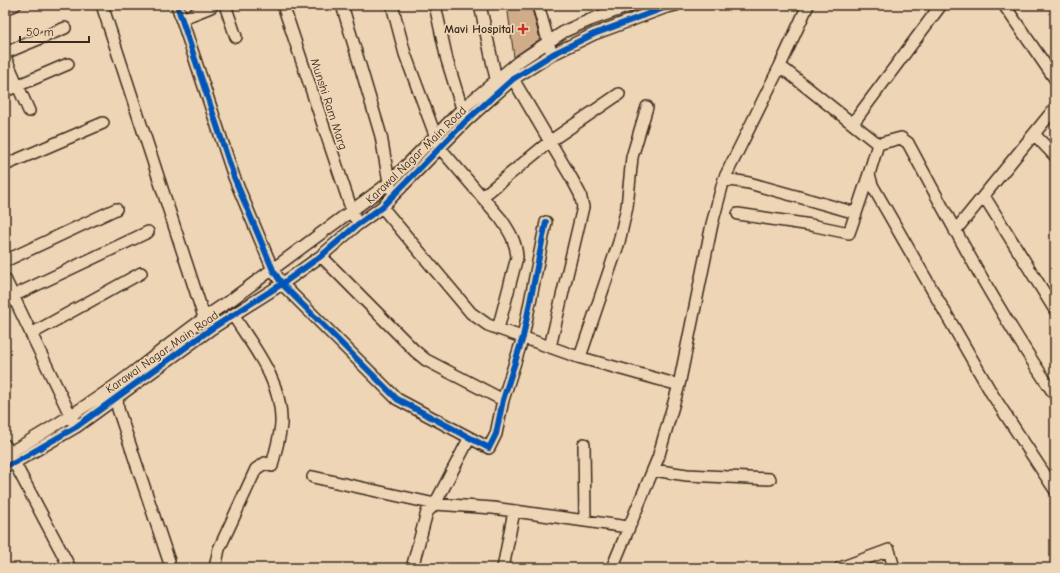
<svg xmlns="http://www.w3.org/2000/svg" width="1060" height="573" font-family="'Comic Neue',sans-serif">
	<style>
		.building { fill: #d0ac89; stroke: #3b2a1e }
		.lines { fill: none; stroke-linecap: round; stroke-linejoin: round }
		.minor-casing { stroke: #3b2a1e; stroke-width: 14 }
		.minor { stroke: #edd5b5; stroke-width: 11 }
		.cycleway-casing { stroke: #edd5b5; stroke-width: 8 }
		.cycleway { stroke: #0057b8; stroke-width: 6 }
		.poi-dot { fill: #c8321e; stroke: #edd5b5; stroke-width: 1.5 }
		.labels { text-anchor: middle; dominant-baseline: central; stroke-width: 3.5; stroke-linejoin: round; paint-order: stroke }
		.poi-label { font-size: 12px; font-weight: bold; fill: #3b2a1e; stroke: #edd5b5; text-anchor: end }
		.street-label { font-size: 12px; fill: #3b2a1e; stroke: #edd5b5 }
	</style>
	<rect width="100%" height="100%" fill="#edd5b5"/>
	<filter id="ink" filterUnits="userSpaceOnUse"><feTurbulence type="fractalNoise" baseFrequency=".025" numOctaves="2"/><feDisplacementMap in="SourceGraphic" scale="8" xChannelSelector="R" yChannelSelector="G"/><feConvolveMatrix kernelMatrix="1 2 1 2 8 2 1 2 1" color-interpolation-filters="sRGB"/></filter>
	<g filter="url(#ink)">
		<path class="building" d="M507 5H531L540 39 514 57Z"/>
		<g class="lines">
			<g class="minor-casing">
				<path id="minor" d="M102 5 204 317
					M177 5 234 177 273 270 282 284 397 399 489 448 496 434 503 400 523 337 546 222
					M225 5 236 37
					M283 5 354 217
					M342 5 381 136 390 188
					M392 5 405 54 440 148 501 219C510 232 516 242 517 257L498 329
					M435 5 447 60 464 115
					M480 5 496 79 499 84
					M538 5 550 48
					M1004 5 1055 79
					M5 9 15 5
					M181 19 211 7
					M5 53 65 28
					M5 57 29 111
					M780 66 878 144 901 138 908 143C954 229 1000 315 1055 395
					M513 79 572 179 580 194 583 207 550 347
					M5 91 68 64
					M853 123 941 5
					M1034 134 1055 156
					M878 144 869 174 872 185 992 394 1055 490
					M5 165 103 123
					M724 179 749 183 856 213 869 174
					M984 196 1055 310
					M482 197 549 142 619 94
					M382 207 471 313 488 325 578 357 679 385
					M738 214 811 225 849 233 856 213
					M955 231 1055 108
					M321 256 415 351 426 360 503 400
					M5 261 116 209
					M5 279 74 423
					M13 296 148 232
					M31 334 141 273
					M580 357 619 242 627 207 632 157 647 107
					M117 397 118 409 169 561
					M584 444 585 520
					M5 445 70 568
					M5 457 9 453C52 428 91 404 131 374 165 349 195 322 231 300L389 183 462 109 518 62 565 31 590 20 632 5
					M5 466 14 463 76 427 211 329 282 284 321 256 357 225 382 207 466 121 513 79 553 54 594 34 664 8 676 5
					M653 470 687 475 770 479
					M313 477 435 504 469 439
					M215 568 219 549 256 469 265 463 272 466C275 452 280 438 281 424 283 383 254 348 233 315
					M412 568 427 512 435 504 493 508 628 527
					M503 568 514 511
					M612 568 658 458 679 385 712 224 724 179 780 66 808 5
					M840 568 889 550 894 568"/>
			</g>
			<use href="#minor" class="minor"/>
			<g class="cycleway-casing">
				<path id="cycleway" d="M177 5 234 177 273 270 282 284 397 399 489 448 496 434 503 400 523 337 546 222
					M5 466 14 463 76 427 211 329 282 284 321 256 357 225 382 207 466 121 513 79 553 54 594 34 664 8 676 5"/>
			</g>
			<use href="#cycleway" class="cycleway"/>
		</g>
	</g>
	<path class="poi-dot" d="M521 23h4v4h4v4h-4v4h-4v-4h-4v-4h4z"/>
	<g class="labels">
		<g class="poi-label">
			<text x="514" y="29">Mavi Hospital</text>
		</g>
		<g class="street-label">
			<text transform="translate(329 104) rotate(72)">Munshi Ram Marg</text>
			<text transform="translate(416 155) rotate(-44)">Karawal Nagar Main Road</text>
			<text transform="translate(162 352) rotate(-35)">Karawal Nagar Main Road</text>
		</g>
	</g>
	<rect width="1060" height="573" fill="none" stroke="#edd5b5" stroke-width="20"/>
	<rect x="10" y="10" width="1040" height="553" fill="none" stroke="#3b2a1e" stroke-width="1.5" filter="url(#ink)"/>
	<path d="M20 36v6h69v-6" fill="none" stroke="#3b2a1e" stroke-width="2"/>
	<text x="26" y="36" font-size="12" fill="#3b2a1e" stroke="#edd5b5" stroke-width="3" paint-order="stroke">50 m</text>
</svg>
